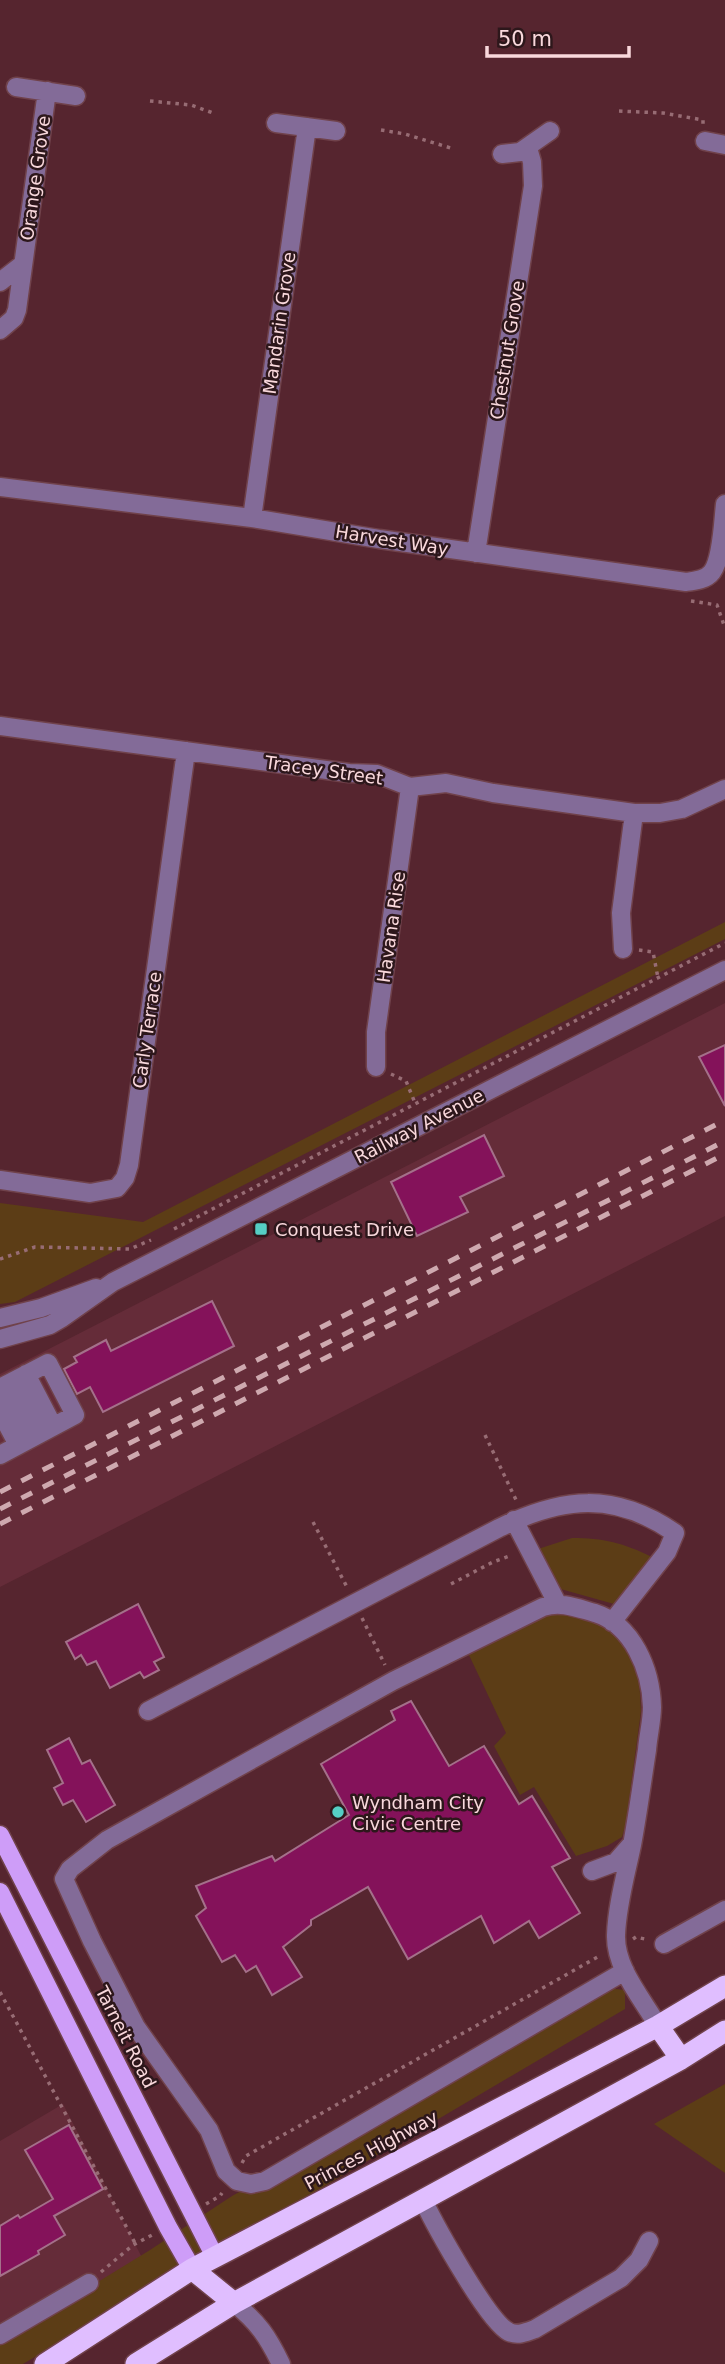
<svg xmlns="http://www.w3.org/2000/svg" width="725" height="2364" font-family="'DejaVu Sans',sans-serif">
	<style>
		.built { fill: #652c39 }
		.green { fill: #5c3d16 }
		.building { fill: #84125a; stroke: #a4708a; stroke-width: 2 }
		.lines { fill: none; stroke-linecap: round; stroke-linejoin: round }
		.minor-casing { stroke: #70424b; stroke-width: 21 }
		.major-casing { stroke: #70424b; stroke-width: 21 }
		.highway-casing { stroke: #70424b; stroke-width: 24 }
		.path { stroke: #976c74; stroke-width: 3.5; stroke-dasharray: 3.5 5; stroke-linecap: butt }
		.minor { stroke: #836b98; stroke-width: 18 }
		.major { stroke: #ce9df8; stroke-width: 18 }
		.highway { stroke: #e0beff; stroke-width: 21 }
		.rail { stroke: #cea9af; stroke-width: 5; stroke-dasharray: 12 12; stroke-linecap: butt }
		.poi-dot { fill: #55cec4; stroke: #2d171b; stroke-width: 2.5 }
		.labels { text-anchor: middle; dominant-baseline: central; stroke-width: 5; stroke-linejoin: round; paint-order: stroke }
		.street-label { font-size: 18px; fill: #f9d8dc; stroke: #2d171b }
		.poi-label { font-size: 18px; fill: #f9d8dc; stroke: #2d171b; text-anchor: start }
	</style>
	<rect width="100%" height="100%" fill="#56252f"/>
	<path class="built" d="M725 1003V1216L0 1587V1374Z
		M63 2104 154 2281 0 2364V2141Z"/>
	<path class="green" d="M725 922V939L15 1302 0 1304V1203L143 1222Z
		M572 1538C603 1538 624 1543 652 1557L614 1604 557 1588 538 1549Z
		M547 1614H584L614 1630 638 1661 641 1711 626 1823 622 1837 607 1846 576 1856 534 1787 520 1795 494 1746 506 1733 468 1653Z
		M608 1988 625 1990V2009L23 2364H0V2342L150 2250 232 2196Z
		M725 2084V2173L654 2124Z"/>
	<path class="building" d="M725 1045V1106L699 1057Z
		M484 1135 504 1176 460 1197 468 1212 417 1236 391 1182Z
		M212 1301 234 1346 103 1412 90 1387 77 1394 64 1369 77 1362 74 1357 106 1340 111 1351Z
		M138 1604 164 1657 154 1662 159 1670 144 1678 140 1672 110 1688 96 1661 87 1665 81 1655 75 1659 66 1642Z
		M411 1701 449 1766 484 1746 519 1804 532 1796 570 1858 552 1867 580 1913 539 1938 529 1921 494 1943 481 1916 408 1959 368 1887 311 1920V1925L283 1947 302 1977 272 1995 256 1966 246 1972 235 1955 222 1962 196 1916 206 1908 196 1886 272 1856 275 1861 349 1815 321 1764 395 1720 391 1711Z
		M69 1738 82 1764 90 1760 115 1805 86 1822 73 1800 63 1805 54 1788 63 1783 47 1750Z
		M69 2125 103 2189 54 2216 65 2235 38 2251 39 2254 0 2276V2226L18 2215 20 2218 53 2199 25 2150Z"/>
	<g class="lines">
		<g class="minor-casing">
			<path id="minor" d="M16 87 76 96
				M276 123 336 131
				M705 141 725 145
				M502 154 520 152 550 131
				M0 282 23 264
				M0 330 14 318 17 310 47 91
				M0 487 252 518 379 539 686 582C695 581 706 580 712 572 722 559 723 521 725 504
				M252 518 307 127
				M476 553 533 186 532 162 528 148
				M0 726 349 773 377 774 410 787 446 783 493 793 634 813H660L682 809 725 789
				M623 949 621 913 634 813
				M376 1067V1032L410 787
				M0 1180 90 1193 117 1188 125 1178 129 1165 186 751
				M0 1318 41 1308 96 1288
				M0 1339 50 1325 62 1318 113 1282 725 970
				M26 1374 53 1426
				M14 1381 42 1432
				M1 1387 30 1439
				M0 1388 48 1363 75 1415 0 1455
				M0 1411 18 1445
				M514 1520 557 1603
				M148 1711 499 1528C562 1497 614 1491 675 1533L667 1552 612 1622
				M592 1871 616 1862 630 1846
				M664 1944 725 1910
				M625 1971 265 2181 251 2184 237 2181 226 2171 209 2130 136 2027 92 1941 64 1879 70 1869 107 1840 393 1681 543 1607C561 1601 577 1608 595 1613 633 1625 651 1670 652 1707 652 1721 648 1736 647 1750 642 1782 638 1813 632 1845 626 1874 617 1905 616 1935 615 1968 642 1998 658 2026
				M423 2200C435 2225 488 2322 509 2332 518 2336 527 2332 535 2329L621 2278 639 2260 649 2241
				M234 2303C258 2322 268 2337 281 2364
				M0 2335 89 2283"/>
		</g>
		<g class="major-casing">
			<path id="major" d="M0 1835 215 2257
				M0 1892 168 2227 192 2269"/>
		</g>
		<g class="highway-casing">
			<path id="highway" d="M658 2026 681 2059
				M192 2269 234 2303
				M45 2364 192 2269 658 2026 725 1986
				M136 2364 234 2303 681 2059 725 2031"/>
		</g>
		<path class="path" d="M150 101 191 105 213 113
			M619 111 663 113 703 120V125
			M381 130 405 134 454 149
			M691 601 717 605 725 628
			M639 950 653 952 658 978
			M391 1074 406 1081 415 1103
			M174 1229 725 943
			M0 1259 35 1247 130 1249 151 1240
			M485 1435 517 1502
			M313 1522 348 1589
			M451 1584 493 1562 512 1555
			M362 1618 385 1665
			M633 1939 636 1937 649 1940
			M0 1992 135 2243
			M242 2163 246 2156 601 1955
			M206 2204 220 2196 222 2193
			M101 2272 133 2245 154 2234"/>
		<use href="#minor" class="minor"/>
		<use href="#major" class="major"/>
		<use href="#highway" class="highway"/>
		<path class="rail" d="M0 1492 725 1120
			M0 1509 725 1141
			M0 1524 725 1154"/>
	</g>
	<g class="poi-dot">
		<rect x="254" y="1222" width="14" height="14" rx="3.5"/>
		<circle cx="338" cy="1812" r="7"/>
	</g>
	<g class="labels">
		<g class="street-label">
			<text transform="translate(35 178) rotate(-82)">Orange Grove</text>
			<text transform="translate(279 323) rotate(-82)">Mandarin Grove</text>
			<text transform="translate(507 350) rotate(-81)">Chestnut Grove</text>
			<text transform="translate(392 540) rotate(9)">Harvest Way</text>
			<text transform="translate(324 770) rotate(8)">Tracey Street</text>
			<text transform="translate(391 927) rotate(-82)">Havana Rise</text>
			<text transform="translate(147 1030) rotate(-82)">Carly Terrace</text>
			<text transform="translate(419 1126) rotate(-27)">Railway Avenue</text>
			<text transform="translate(126 2037) rotate(63)">Tarneit Road</text>
			<text transform="translate(371 2150) rotate(-28)">Princes Highway</text>
		</g>
		<g class="poi-label">
			<text x="275" y="1229">Conquest Drive</text>
			<text x="352" y="1802">Wyndham City<tspan x="352" dy="21">Civic Centre</tspan></text>
		</g>
	</g>
	<path d="M487 46v10h142v-10" fill="none" stroke="#f9d8dc" stroke-width="3.5"/>
	<text x="498" y="46" font-size="21" fill="#f9d8dc" stroke="#2d171b" stroke-width="5" paint-order="stroke">50 m</text>
</svg>
